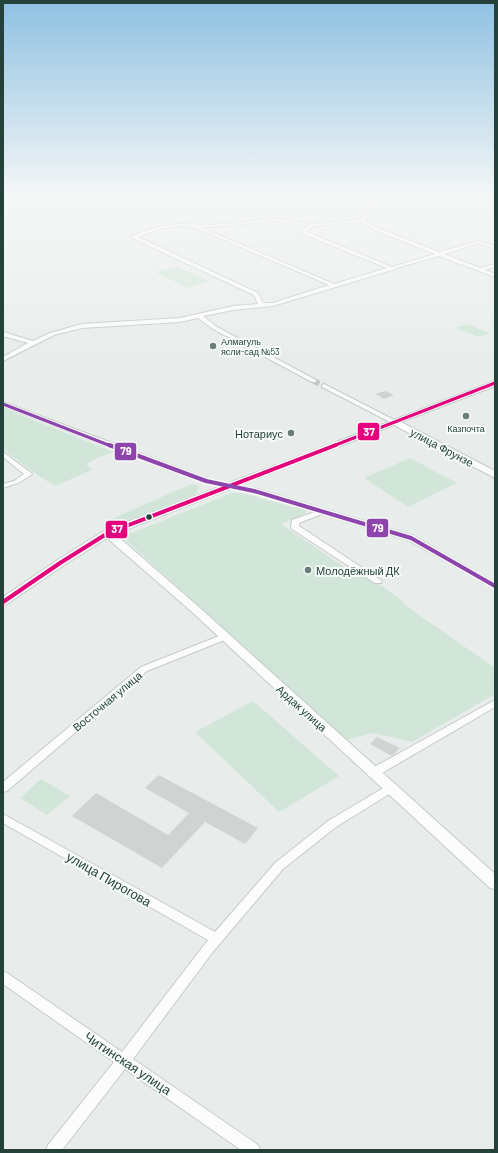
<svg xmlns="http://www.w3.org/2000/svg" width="498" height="1153" font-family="Barlow,sans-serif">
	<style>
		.green { fill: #d1e6d8 }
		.building { fill: #cfd4d2 }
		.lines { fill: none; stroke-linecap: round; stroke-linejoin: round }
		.street-tunnel { stroke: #c1cbc8; stroke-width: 6; stroke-dasharray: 6 3; stroke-linecap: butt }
		.street-casing { stroke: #c5cac8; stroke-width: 2 }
		.secondary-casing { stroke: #c3cbc8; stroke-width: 2 }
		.street { fill: #fcfcfc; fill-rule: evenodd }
		.secondary { fill: #fcfcfc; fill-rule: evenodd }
		.bus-1-far1-casing { stroke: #f7fbf9; stroke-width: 5 }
		.bus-1-casing { stroke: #f7fbf9; stroke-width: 7 }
		.bus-2-far1-casing { stroke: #f7fbf9; stroke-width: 5 }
		.bus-2-casing { stroke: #f7fbf9; stroke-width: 7 }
		.bus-1-far1 { stroke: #e5007d; stroke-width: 3 }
		.bus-1 { stroke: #e5007d; stroke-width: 4 }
		.bus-2-far1 { stroke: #8e44ad; stroke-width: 3 }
		.bus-2 { stroke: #8e44ad; stroke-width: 4 }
		.poi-dot { fill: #697e78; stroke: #f7fbf9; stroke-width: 1.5 }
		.bus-dot { fill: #24423a; stroke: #f7fbf9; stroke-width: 1.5 }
		.labels { text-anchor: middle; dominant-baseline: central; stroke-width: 4; stroke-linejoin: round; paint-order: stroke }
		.far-poi-label { font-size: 9px; fill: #24423a; stroke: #f7fbf9; text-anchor: start }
		.poi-label { font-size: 11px; fill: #24423a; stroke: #f7fbf9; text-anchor: end }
		.street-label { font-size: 11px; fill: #24423a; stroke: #f7fbf9 }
		.near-street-label { font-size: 13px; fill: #24423a; stroke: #f7fbf9 }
		.line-badge { stroke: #f7fbf9; stroke-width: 1.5 }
		.badge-label { font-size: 11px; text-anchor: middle; font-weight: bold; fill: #fff }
	</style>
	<rect width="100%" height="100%" fill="#e8edeb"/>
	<path class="green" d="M177 267 210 281 188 288 155 272Z
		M467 324 490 333 479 337 455 328Z
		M3 408 114 452 97 458 86 464 92 470 55 486 36 474 3 449Z
		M410 458 457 483 408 507 364 478Z
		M195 484 199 486 196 494 121 523H112L107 521 189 485Z
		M232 493H241L304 510 306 512 305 514 281 524 359 577 365 574 403 601 405 605 495 668V694L412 742 372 733 347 740 128 542 126 536 129 534Z
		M253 701 339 776 279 812 195 732Z
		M41 779 70 796 47 815 20 798Z"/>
	<path class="building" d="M385 391 394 395 384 399 375 394Z
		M377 737 400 748 392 756 370 744Z
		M159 775 258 828 245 844 205 822 162 868 72 816 96 793 168 835 189 813 145 788Z"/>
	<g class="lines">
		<path class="street-tunnel" d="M314 381 324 386"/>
		<g class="street-casing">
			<path id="street" d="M376 197H380L370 208 364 221 378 228 439 252 479 241 495 246V249L479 243 444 254 480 268 495 264V267L484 270 495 274V277L439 256 396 268V270H392L273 306 233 310 203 316 217 327 316 380V382H312L213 329 198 318 180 322 82 328 54 335 3 361V357L28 343 3 336V332L33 341 50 333 82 324 180 318 233 306 258 304 254 295 132 238V236L157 227 178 224 211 225 274 219 313 224 360 220 366 208ZM274 221 309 226 303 230V234L387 268 334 284 200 227H211ZM361 222 374 230 435 254 392 267 307 232V231L314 226ZM178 226 194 227 329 285 273 303H263L258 293 138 237 160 229Z
				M324 384 396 421 397 422 396 423H392L322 387V385Z
				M3 402 208 479 257 489 414 536 495 583V588L408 540 322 514 299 523V526L382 581 381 583H375L292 529 291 527 292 520 315 512 253 493 206 483 183 475 3 406Z
				M3 452 31 473 32 474 31 475 18 483 3 488V484L14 481 24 474 3 457Z
				M224 634 228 637 227 639 147 671 7 791 3 792V782L141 667Z
				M495 700V707L377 776 373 777 369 776 368 773 369 770Z
				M390 784 394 785 395 788 394 791 336 827 283 869 212 953 133 1059 258 1145 260 1150H241L125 1069 62 1150H46L48 1145 114 1062 3 984V972L7 973 122 1052 208 940 3 823V814L215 932 275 863 328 821Z"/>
		</g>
		<g class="secondary-casing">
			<path id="secondary" d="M495 381V386L401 422 495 471V478L394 425 115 534 200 608 495 874V889L490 888 192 612 107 538 64 565 7 604 3 605V597L56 561 104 531Z"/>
		</g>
		<use href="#street" class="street"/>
		<use href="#secondary" class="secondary"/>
		<g class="bus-1-far1-casing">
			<path id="bus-1-far1" d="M333 446 495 383"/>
		</g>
		<g class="bus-1-casing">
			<path id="bus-1" d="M3 602 60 563 108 533 336 445"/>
		</g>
		<g class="bus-2-far1-casing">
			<path id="bus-2-far1" d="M3 404 111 446"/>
		</g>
		<g class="bus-2-casing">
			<path id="bus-2" d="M109 445 206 481 254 491 411 538 495 586"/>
		</g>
		<use href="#bus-1-far1" class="bus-1-far1"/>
		<use href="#bus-1" class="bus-1"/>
		<use href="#bus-2-far1" class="bus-2-far1"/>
		<use href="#bus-2" class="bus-2"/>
	</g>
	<linearGradient id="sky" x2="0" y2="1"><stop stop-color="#8fc1e3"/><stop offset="0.55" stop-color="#f5f7f6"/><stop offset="1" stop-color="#f5f7f6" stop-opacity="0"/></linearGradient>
	<rect width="498" height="359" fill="url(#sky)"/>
	<g class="poi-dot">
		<circle cx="213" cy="346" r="4"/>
		<circle cx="466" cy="416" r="4"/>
		<circle cx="291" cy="433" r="4"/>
		<circle cx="308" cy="570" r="4"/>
	</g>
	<circle class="bus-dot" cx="149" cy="517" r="3.5"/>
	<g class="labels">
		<g class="far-poi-label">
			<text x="221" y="341">Алмагуль<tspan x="221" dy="10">ясли-сад №53</tspan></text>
			<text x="466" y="428" text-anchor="middle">Казпочта</text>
		</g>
		<g class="poi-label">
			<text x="283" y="433">Нотариус</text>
			<text x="316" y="570" text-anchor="start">Молодёжный ДК</text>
		</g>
		<g class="street-label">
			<text transform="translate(442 447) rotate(28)">улица Фрунзе</text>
			<text transform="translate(107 701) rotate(-40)">Восточная улица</text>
			<text transform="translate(302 708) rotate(42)">Ардак улица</text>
		</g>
		<g class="near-street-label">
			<text transform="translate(109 879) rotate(30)">улица Пирогова</text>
			<text transform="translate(128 1063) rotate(34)">Читинская улица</text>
		</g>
	</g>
	<g class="line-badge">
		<rect x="357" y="422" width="23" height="19" rx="4" fill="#e5007d"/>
		<rect x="114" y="442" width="23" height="19" rx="4" fill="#8e44ad"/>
		<rect x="366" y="518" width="23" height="20" rx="4" fill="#8e44ad"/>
		<rect x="105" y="520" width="23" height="19" rx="4" fill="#e5007d"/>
	</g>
	<g class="badge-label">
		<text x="369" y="436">37</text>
		<text x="126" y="455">79</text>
		<text x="378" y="532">79</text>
		<text x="117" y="533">37</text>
	</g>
	<rect width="498" height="1153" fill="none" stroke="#24423a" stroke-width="8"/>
</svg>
